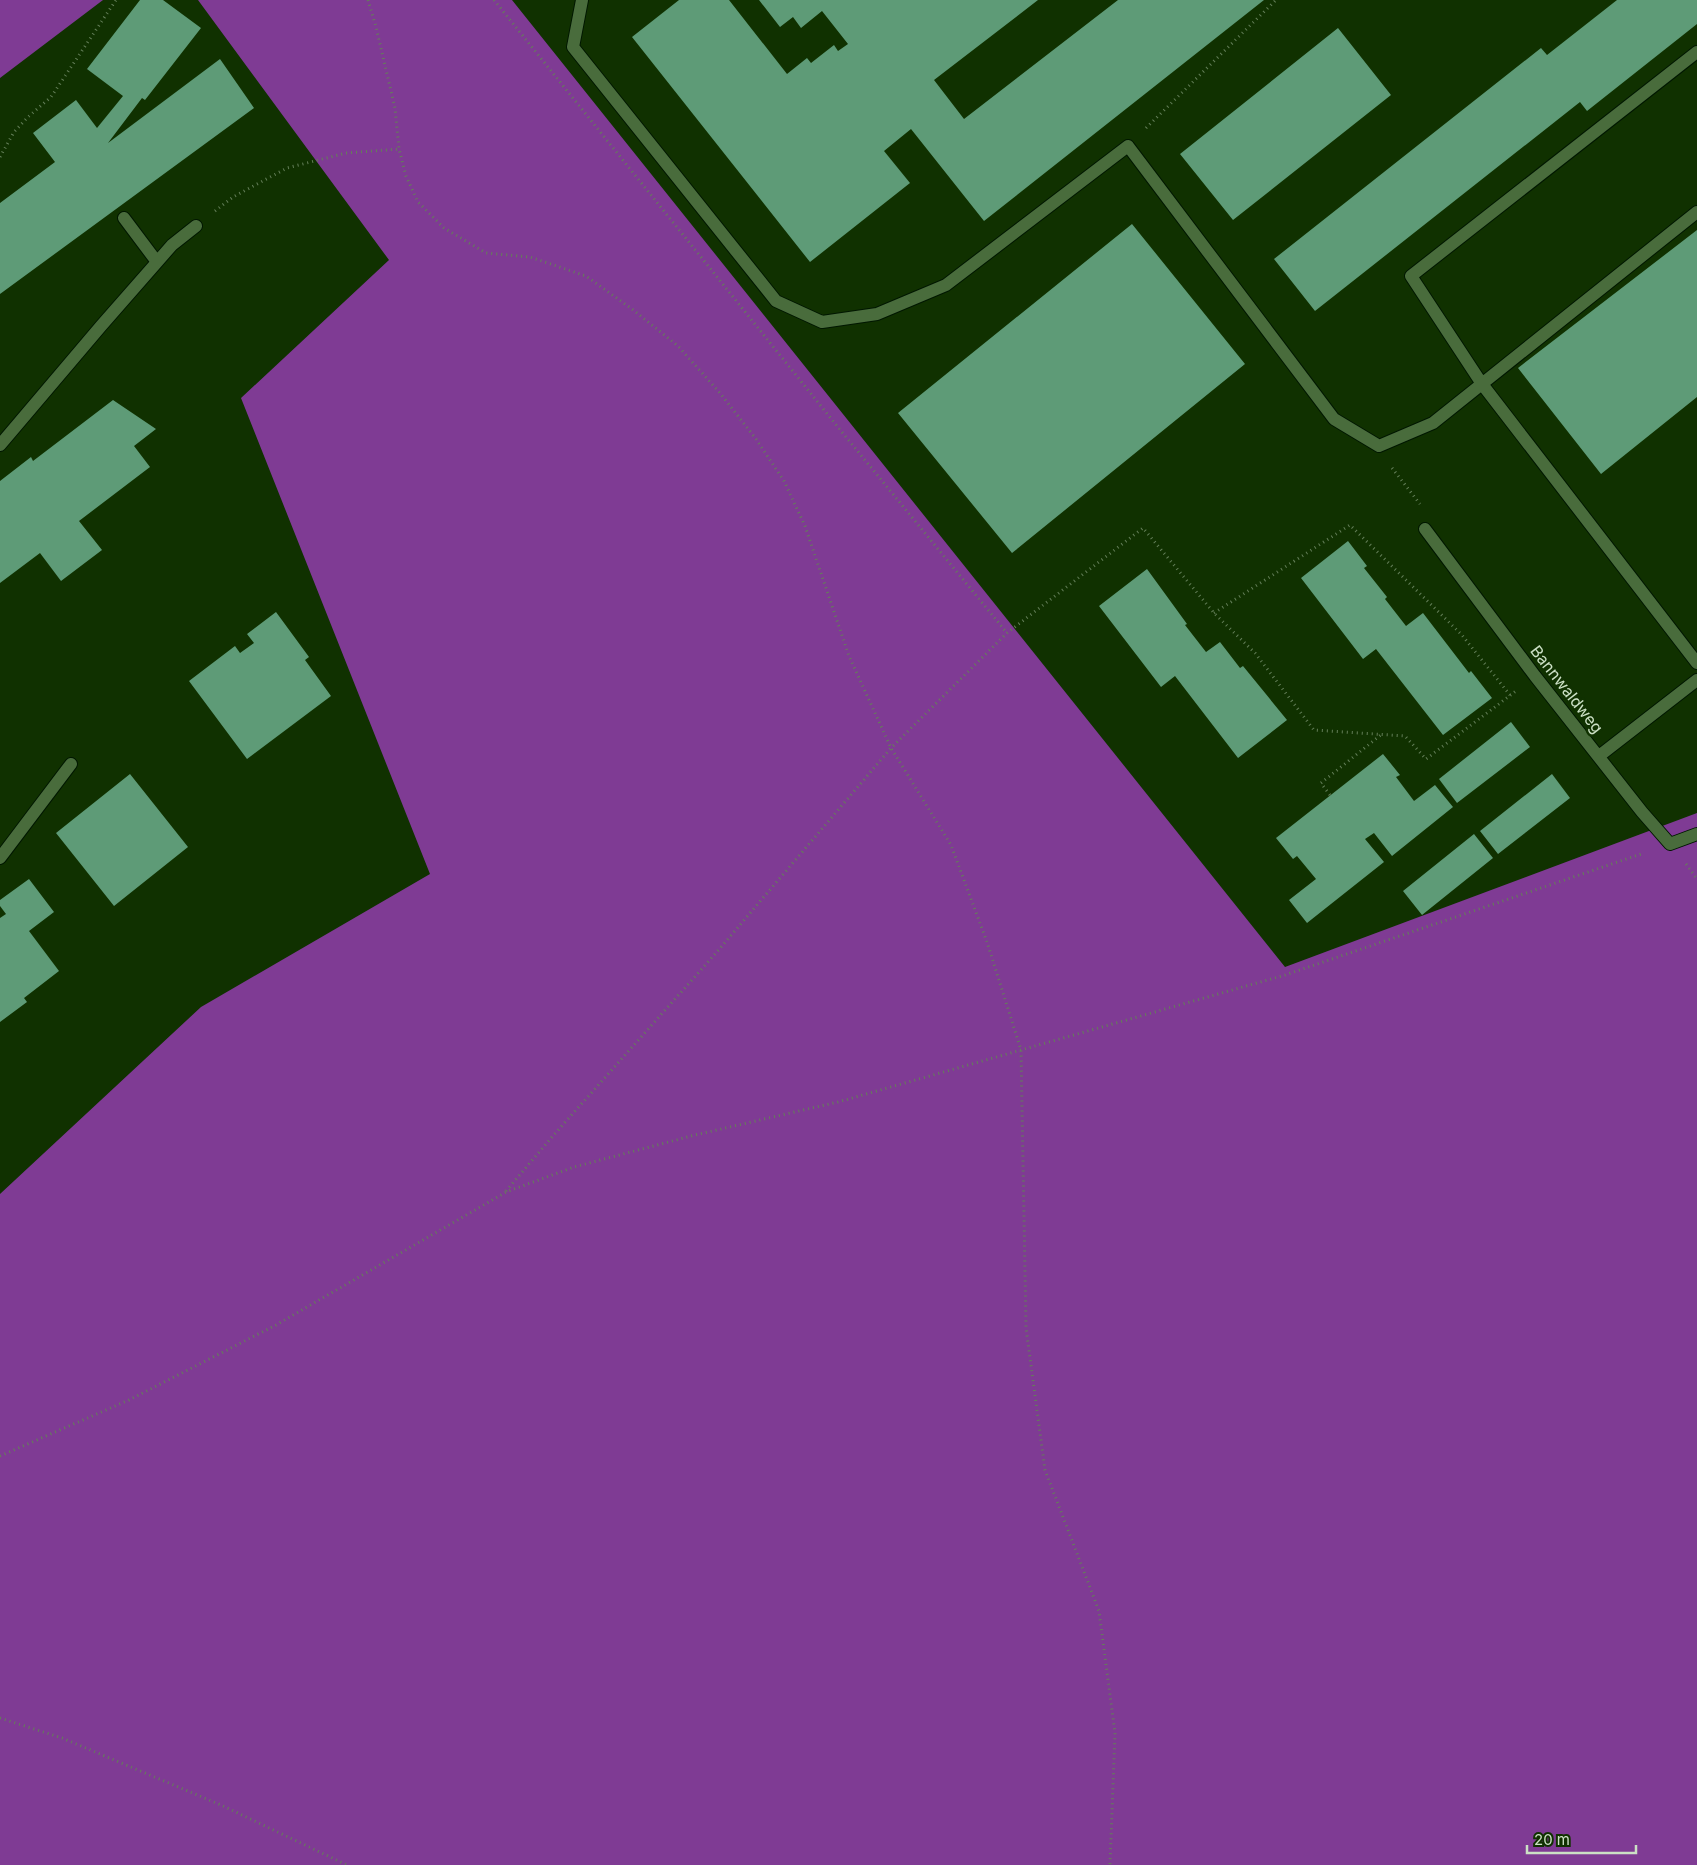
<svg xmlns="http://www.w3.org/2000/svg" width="1697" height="1865" font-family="Inter,sans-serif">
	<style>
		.forest { fill: #7f3b94 }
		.building { fill: #5e9b77 }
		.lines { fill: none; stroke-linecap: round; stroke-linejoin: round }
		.minor-casing { stroke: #011700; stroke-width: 14 }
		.path { stroke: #647f58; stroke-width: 3; stroke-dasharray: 1 4; stroke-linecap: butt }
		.minor { stroke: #496c3c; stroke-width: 12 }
		.labels { text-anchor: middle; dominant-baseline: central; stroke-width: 5; stroke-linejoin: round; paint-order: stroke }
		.street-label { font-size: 16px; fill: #cce0c5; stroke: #103100 }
	</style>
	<rect width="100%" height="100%" fill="#103100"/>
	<path class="forest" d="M0 0H103L0 78Z
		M198 0H512L1285 967 1697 813V1865H0V1194L201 1007 430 874 241 398 389 260Z"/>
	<path class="building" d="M140 0H163L201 28 145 100 142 98 108 143 220 59 254 108 0 294V203L55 162 33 133 76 100 97 128 123 96 87 69Z
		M679 0H729L787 74 807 58 811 63 834 45 838 51 848 44 822 11 801 28 793 17 780 27 759 0H1038L934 80 964 119 1118 0H1264L984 221 911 129 884 151 910 183 810 262 632 37Z
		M1617 0H1697V24L1587 111 1580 102 1315 311 1274 259 1541 48 1547 55Z
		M1338 28 1391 95 1233 220 1180 154Z
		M1132 224 1245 364 1012 553 898 413Z
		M1697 230V397L1601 474 1518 368Z
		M113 400 156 429 134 446 150 467 79 521 102 550 61 581 40 553 0 583V481L31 457 33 461Z
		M1348 541 1367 566 1364 568 1387 597 1385 599 1406 626 1423 613 1469 673 1471 671 1492 698 1443 735 1376 649 1363 659 1301 578Z
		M1147 569 1187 624 1185 625 1206 652 1220 642 1240 668 1243 666 1287 720 1238 758 1175 676 1161 687 1099 606Z
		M276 612 309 657 305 660 331 696 247 759 189 681 235 646 240 653 254 643 247 634Z
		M1511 722 1530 747 1457 803 1439 779Z
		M1383 754 1400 775 1396 777 1414 801 1435 785 1453 807 1392 856 1374 833 1365 839 1384 862 1307 923 1289 900 1316 879 1297 856 1293 859 1276 838Z
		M130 774 188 847 114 906 56 833Z
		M1552 774 1570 798 1498 854 1480 831Z
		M1474 834 1493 858 1422 915 1403 891Z
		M29 879 54 912 29 931 59 971 24 998 27 1002 0 1022V918L6 914 0 906V900Z"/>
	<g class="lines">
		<g class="minor-casing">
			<path id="minor" d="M582 0 573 47 776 301 822 322 877 314 946 285 1128 146 1334 419 1379 446 1433 423 1697 212
				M1697 52 1411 276 1482 384 1697 663
				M124 218 157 262
				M0 445 101 326 172 245 196 226
				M1425 529 1535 676 1642 812 1670 844 1697 834
				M1599 756 1697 680
				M0 858 71 764"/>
		</g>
		<path class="path" d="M368 0 376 27 395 108 399 149 406 176 418 202 444 228 486 253 530 257 586 276 632 309 678 346 720 393 756 439 784 481 805 526 849 656 891 748 951 845 987 942 1021 1050 1026 1328 1045 1470 1099 1611 1115 1733 1110 1865
			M494 0 837 426 1007 633
			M1146 128 1276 0
			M0 157 14 132 28 117 51 97 116 0
			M215 211 233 197 287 168 346 153 399 149
			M1392 468 1420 504
			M1214 613 1350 525 1461 634 1510 695
			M1330 795 1321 783 1382 734
			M1686 864 1697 879
			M506 1191 552 1137 716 953 891 748 1007 633 1143 528 1214 613 1255 653 1314 730 1405 736 1426 759 1516 691
			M0 1456 129 1400 276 1325 506 1192 574 1167 695 1135 838 1102 1285 975 1644 853
			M0 1718 62 1738 221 1805 347 1865"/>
		<use href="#minor" class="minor"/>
	</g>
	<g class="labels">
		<g class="street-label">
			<text transform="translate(1567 689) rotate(52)">Bannwaldweg</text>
		</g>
	</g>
	<path d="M1527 1845v8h109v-8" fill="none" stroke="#cce0c5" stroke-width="2.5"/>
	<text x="1534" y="1845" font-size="15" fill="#cce0c5" stroke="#103100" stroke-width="4" paint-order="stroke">20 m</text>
</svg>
